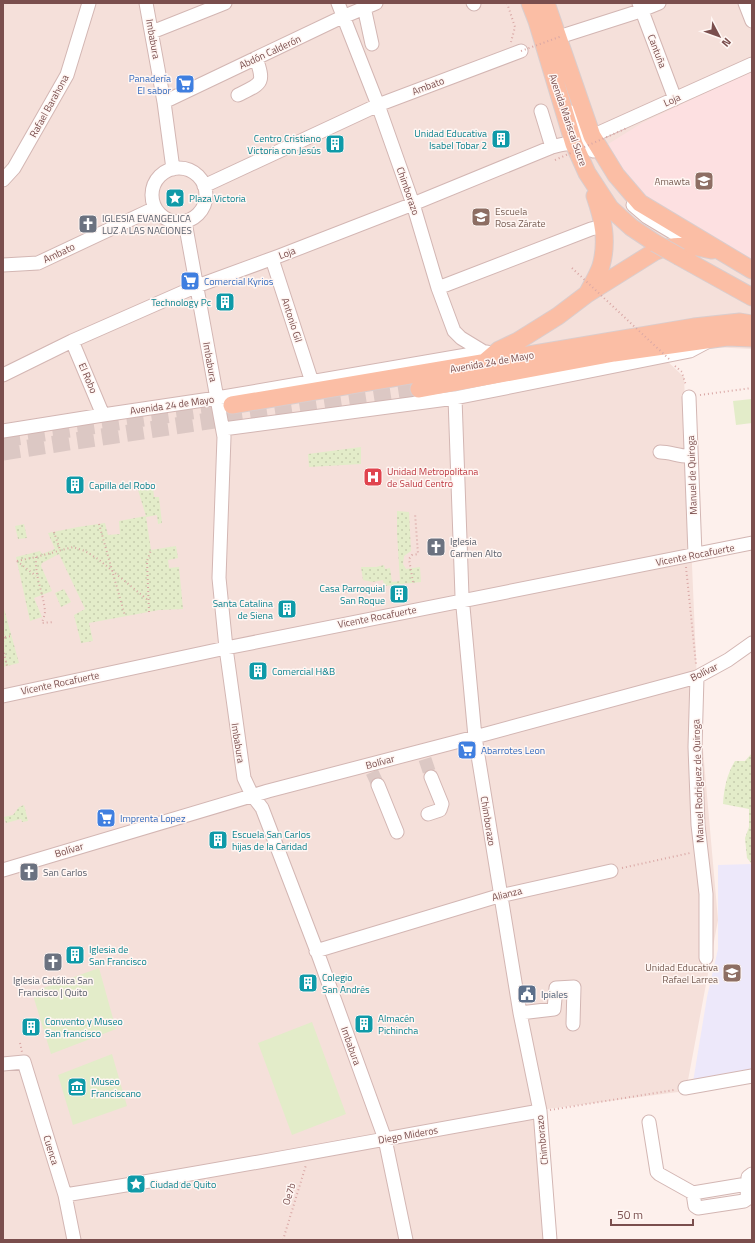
<svg xmlns="http://www.w3.org/2000/svg" width="755" height="1243" font-family="'Titillium Web',sans-serif">
	<style>
		.residential { fill: #f5e0da }
		.commercial { fill: #fde0e1 }
		.education { fill: #ede8fa }
		.grass { fill: url(#grass-dots) }
		.garden { fill: #e3ecc9 }
		.lines { fill: none; stroke-linecap: round; stroke-linejoin: round }
		.minor-tunnel { stroke: #dcc8c4; stroke-width: 13; stroke-dasharray: 13 6; stroke-linecap: butt }
		.major-tunnel { stroke: #dcc8c4; stroke-width: 17; stroke-dasharray: 17 8; stroke-linecap: butt }
		.minor-casing { stroke: #d3b6b3; stroke-width: 15 }
		.major-casing { stroke: #dacdcd; stroke-width: 19 }
		.path { stroke: #d9a7a5; stroke-width: 2; stroke-dasharray: 1 3; stroke-linecap: butt }
		.minor { stroke: #fff; stroke-width: 13 }
		.major { stroke: #fbbea5; stroke-width: 17 }
		.major-bridge-casing { stroke: #dacdcd; stroke-width: 19; stroke-linecap: butt }
		.path-bridge { stroke: #d9a7a5; stroke-width: 2; stroke-dasharray: 1 3; stroke-linecap: butt }
		.major-bridge { stroke: #fbbea5; stroke-width: 17 }
		.labels { text-anchor: middle; dominant-baseline: central; stroke-width: 3; stroke-linejoin: round; paint-order: stroke }
		.street-label { font-size: 10px; fill: #7a4e4d; stroke: #fff6f3 }
		.shop-label { font-size: 10px; fill: #366cbe; stroke: #fff6f3; text-anchor: start }
		.culture-label { font-size: 10px; fill: #0d838f; stroke: #fff6f3; text-anchor: start }
		.education-label { font-size: 10px; fill: #785e54; stroke: #fff6f3; text-anchor: end }
		.worship-label { font-size: 10px; fill: #5b616d; stroke: #fff6f3; text-anchor: start }
		.health-label { font-size: 10px; fill: #be3a42; stroke: #fff6f3; text-anchor: start }
		.service-label { font-size: 10px; fill: #4e5e75; stroke: #fff6f3; text-anchor: start }
	</style>
	<defs>
		<pattern id="grass-dots" width="8" height="8" patternUnits="userSpaceOnUse"><rect width="8" height="8" fill="#e3ecc9"/><path d="M2 2h.1M6 6h.1" fill="none" stroke="#c6ccae" stroke-width="1.8" stroke-linecap="round"/></pattern>
	</defs>
	<rect width="100%" height="100%" fill="#fdf0ec"/>
	<path class="residential" d="M3 3H752V349L649 344 684 377 697 682 718 920 686 1091 532 1111 550 1240H3Z"/>
	<path class="commercial" d="M752 71V263L649 199 626 177 605 146 642 123Z"/>
	<path class="education" d="M752 864V1072L693 1082 707 997 718 949V865Z"/>
	<path class="grass" d="M361 447V464L309 467 308 454Z
		M153 487 154 497H159L162 523 158 524 157 515 146 517 151 550 176 546 178 558 168 560 169 568 179 567 183 609 159 610 89 623 93 641 81 643 74 615 85 609 59 554 42 563 41 566 52 591 34 598 42 617 30 621 16 557 40 551 42 554 55 549 48 533 78 527 105 523 108 535 120 534 119 521 146 516 138 490Z
		M397 511 409 512 411 551 404 556 403 564 406 569 420 567 421 582 384 586 383 580 373 582 363 580 361 567H376L384 565 385 569 390 568 392 582 400 581 397 533Z
		M24 524 27 538 18 539 15 526Z
		M64 589 71 602 61 607 55 593Z
		M3 605 19 663 3 667Z
		M752 753V873V864L747 858 745 838 749 827V809L723 804C724 788 727 774 735 761H745Z
		M24 805 28 821 22 822 21 819 6 823 4 817 13 815 19 807Z"/>
	<path class="garden" d="M752 399V423L736 425 733 401Z
		M99 968 116 1029 51 1054 32 992Z
		M312 1022 346 1114 292 1135 258 1043Z
		M112 1054 127 1106 73 1125 58 1075Z"/>
	<g class="lines">
		<path class="minor-tunnel" d="M425 759 431 777
			M372 772 378 785"/>
		<path class="major-tunnel" d="M3 439 232 405
			M3 452 419 389"/>
		<g class="minor-casing">
			<path id="minor" d="M146 3 164 102 173 169
				M338 3 378 105 413 204 438 288 451 323 454 331 461 338 484 352H487
				M473 3 474 4
				M639 3 675 99
				M745 3 752 21
				M364 7 372 44
				M152 32 225 3
				M562 36 637 12 659 3
				M238 95C262 83 265 84 256 58
				M164 102 338 19 376 3
				M541 111 552 147
				M571 112 574 122 593 151
				M592 136 752 64
				M152 195a27 27 0 1 1 54 0a27 27 0 1 1-54 0Z
				M3 180 14 168 67 75 89 3
				M204 186 378 105 521 51
				M633 205 647 217 697 247
				M185 222 224 437 219 578 226 648 244 778 252 795 262 808 318 954 385 1139 406 1240
				M272 259 312 382
				M3 265 38 263 155 208
				M438 288 591 229 603 226
				M72 341 103 415
				M3 375 72 341 197 286 279 256 413 204 552 147C564 144 571 140 581 150
				M689 397 695 554
				M455 398 462 596 475 737 520 1013 540 1111 550 1240
				M223 429 455 398 690 351 705 343
				M3 431 103 415 217 398 484 352
				M660 452C671 452 680 457 691 456
				M697 677 695 747 698 825 706 894V958
				M3 696 226 648 752 543
				M378 785 397 832
				M428 814 440 810 442 804 431 777
				M3 870 268 791 475 737 697 677 728 660 752 643
				M316 951 495 897 611 871
				M520 1013 554 1009 556 988 574 987 573 1024
				M3 1064 24 1062 65 1195 74 1240
				M685 1088 752 1076
				M649 1122 657 1172 659 1174 693 1193
				M747 1184 693 1193 695 1206 698 1208 744 1201 747 1199 748 1177 752 1174
				M65 1195C224 1170 381 1139 540 1111"/>
		</g>
		<g class="major-casing">
			<path id="major" d="M530 3 537 21 574 144 587 173 610 208 631 227 655 243
				M546 3 592 136 616 175 640 203 752 270
				M680 257 752 297
				M587 294C592 285 598 275 601 266 608 241 603 219 595 196
				M485 362 499 350 518 341 558 316 587 294 654 252C671 244 694 245 712 250
				M419 389 614 353 727 337 752 338
				M232 405 694 327 740 322 752 324"/>
		</g>
		<path class="path" d="M507 3 515 27 511 42
			M190 168 191 166
			M186 176 187 173
			M159 184 162 186
			M167 215 168 213
			M163 222 164 219
			M675 366 682 372 686 386
			M700 395 752 388
			M99 524 125 616
			M54 532 60 550
			M36 557C35 578 43 592 45 611 45 615 43 619 42 623L54 622
			M17 561 36 557 73 547 85 551 98 559 149 601
			M17 561 36 576
			M686 567 696 664
			M413 582 409 559 412 555 418 554 415 513
			M149 612 147 561 151 550
			M3 634 5 637
			M5 637 12 636
			M3 642 5 637
			M3 649 7 666
			M622 868 690 853
			M20 1043 22 1052
			M550 1110 674 1090
			M283 1240 306 1165"/>
		<use href="#minor" class="minor"/>
		<use href="#major" class="major"/>
		<g class="major-bridge-casing">
			<path id="major-bridge" d="M655 243 680 257"/>
		</g>
		<path class="path-bridge" d="M521 51 562 36
			M555 160 627 128
			M572 268 669 359"/>
		<use href="#major-bridge" class="major-bridge"/>
	</g>
	<defs>
		<g id="supermarket-square" transform="scale(1)"><rect x="-9" y="-9" width="18" height="18" rx="4" fill="#3f7fe0" stroke="#fff6f3"/><path d="M-6-5.5h2.5l.6 2H6L4.5 2H-2.5L-4.4-4H-6ZM-1.5 3.2a1.3 1.3 0 1 0 .1 0ZM3 3.2a1.3 1.3 0 1 0 .1 0Z" fill="#fff"/></g>
		<g id="building-square" transform="scale(1)"><rect x="-9" y="-9" width="18" height="18" rx="4" fill="#0f9aa8" stroke="#fff6f3"/><path d="M-4-6H4V6H1V3H-1V6H-4ZM-2.5-4.3h1.7v1.8h-1.7ZM.8-4.3h1.7v1.8H.8ZM-2.5-1h1.7V.8h-1.7ZM.8-1h1.7V.8H.8Z" fill="#fff"/></g>
		<g id="school-square" transform="scale(1)"><rect x="-9" y="-9" width="18" height="18" rx="4" fill="#8d6e63" stroke="#fff6f3"/><path d="M0-5L7-2L0 1L-7-2ZM-4 1L0 2.5L4 1V4Q0 6-4 4Z" fill="#fff"/></g>
		<g id="sight-square" transform="scale(1)"><rect x="-9" y="-9" width="18" height="18" rx="4" fill="#0f9aa8" stroke="#fff6f3"/><path d="M0-6L1.8-2.2L6-1.7L2.9 1.2L3.7 5.4L0 3.3L-3.7 5.4L-2.9 1.2L-6-1.7L-1.8-2.2Z" fill="#fff"/></g>
		<g id="church-square" transform="scale(1)"><rect x="-9" y="-9" width="18" height="18" rx="4" fill="#6b7280" stroke="#fff6f3"/><path d="M-1.2-6h2.4v3.5h3.3v2.4h-3.3V6h-2.4V-.1h-3.3v-2.4h3.3Z" fill="#fff"/></g>
		<g id="hospital-square" transform="scale(1)"><rect x="-9" y="-9" width="18" height="18" rx="4" fill="#e0444e" stroke="#fff6f3"/><path d="M-5-5h3v3.5h4V-5h3V5h-3V1.5h-4V5h-3Z" fill="#fff"/></g>
		<g id="civic-square" transform="scale(1)"><rect x="-9" y="-9" width="18" height="18" rx="4" fill="#5c6f8a" stroke="#fff6f3"/><path d="M-.6-6.5H3V-4.5H.6V-3L4-1V1h2V6H-6V1h2V-1L-.6-3ZM-1.2 2.5V6h2.4V2.5Z" fill="#fff"/></g>
		<g id="museum-square" transform="scale(1)"><rect x="-9" y="-9" width="18" height="18" rx="4" fill="#0f9aa8" stroke="#fff6f3"/><path d="M0-6L6-3V-2H-6V-3ZM-5-1h2V3h-2ZM-1-1h2V3h-2ZM3-1h2V3H3ZM-6 4H6V6H-6Z" fill="#fff"/></g>
	</defs>
	<g fill-rule="evenodd">
		<use href="#supermarket-square" x="185" y="84"/>
		<use href="#building-square" x="501" y="139"/>
		<use href="#building-square" x="335" y="144"/>
		<use href="#school-square" x="704" y="181"/>
		<use href="#sight-square" x="175" y="198"/>
		<use href="#school-square" x="481" y="217"/>
		<use href="#church-square" x="88" y="224"/>
		<use href="#supermarket-square" x="190" y="281"/>
		<use href="#building-square" x="225" y="302"/>
		<use href="#hospital-square" x="373" y="477"/>
		<use href="#building-square" x="75" y="485"/>
		<use href="#church-square" x="436" y="547"/>
		<use href="#building-square" x="399" y="594"/>
		<use href="#building-square" x="287" y="609"/>
		<use href="#building-square" x="258" y="671"/>
		<use href="#supermarket-square" x="467" y="750"/>
		<use href="#supermarket-square" x="106" y="818"/>
		<use href="#building-square" x="218" y="840"/>
		<use href="#church-square" x="29" y="872"/>
		<use href="#building-square" x="75" y="955"/>
		<use href="#church-square" x="53" y="962"/>
		<use href="#school-square" x="732" y="973"/>
		<use href="#building-square" x="308" y="983"/>
		<use href="#civic-square" x="527" y="994"/>
		<use href="#building-square" x="364" y="1024"/>
		<use href="#building-square" x="31" y="1027"/>
		<use href="#museum-square" x="77" y="1087"/>
		<use href="#sight-square" x="136" y="1184"/>
	</g>
	<g class="labels">
		<g class="street-label">
			<text transform="translate(153 39) rotate(80)">Imbabura</text>
			<text transform="translate(657 51) rotate(69)">Cantuña</text>
			<text transform="translate(270 52) rotate(-25)">Abdón Calderón</text>
			<text transform="translate(428 86) rotate(-21)">Ambato</text>
			<text transform="translate(672 100) rotate(-24)">Loja</text>
			<text transform="translate(49 106) rotate(-61)">Rafael Barahona</text>
			<text transform="translate(568 120) rotate(71)">Avenida Mariscal Sucre</text>
			<text transform="translate(408 191) rotate(71)">Chimborazo</text>
			<text transform="translate(59 253) rotate(-25)">Ambato</text>
			<text transform="translate(287 253) rotate(-21)">Loja</text>
			<text transform="translate(292 320) rotate(72)">Antonio Gil</text>
			<text transform="translate(210 362) rotate(80)">Imbabura</text>
			<text transform="translate(492 362) rotate(-10)">Avenida 24 de Mayo</text>
			<text transform="translate(88 378) rotate(67)">El Robo</text>
			<text transform="translate(172 405) rotate(-8)">Avenida 24 de Mayo</text>
			<text transform="translate(692 475) rotate(-92)">Manuel de Quiroga</text>
			<text transform="translate(695 555) rotate(-11)">Vicente Rocafuerte</text>
			<text transform="translate(377 617) rotate(-11)">Vicente Rocafuerte</text>
			<text transform="translate(704 672) rotate(-26)">Bolívar</text>
			<text transform="translate(60 683) rotate(-12)">Vicente Rocafuerte</text>
			<text transform="translate(238 743) rotate(81)">Imbabura</text>
			<text transform="translate(380 762) rotate(-15)">Bolívar</text>
			<text transform="translate(698 781) rotate(-92)">Manuel Rodriguez de Quiroga</text>
			<text transform="translate(488 821) rotate(81)">Chimborazo</text>
			<text transform="translate(69 850) rotate(-17)">Bolívar</text>
			<text transform="translate(507 894) rotate(-14)">Alianza</text>
			<text transform="translate(351 1046) rotate(70)">Imbabura</text>
			<text transform="translate(408 1135) rotate(-10)">Diego Mideros</text>
			<text transform="translate(542 1140) rotate(-96)">Chimborazo</text>
			<text transform="translate(51 1150) rotate(73)">Cuenca</text>
			<text transform="translate(289 1194) rotate(-73)">Oe7b</text>
		</g>
		<g class="shop-label">
			<text x="171" y="78" text-anchor="end">Panadería<tspan x="171" dy="12">El sabor</tspan></text>
			<text x="204" y="281">Comercial Kyrios</text>
			<text x="481" y="750">Abarrotes Leon</text>
			<text x="120" y="818">Imprenta Lopez</text>
		</g>
		<g class="culture-label">
			<text x="487" y="133" text-anchor="end">Unidad Educativa<tspan x="487" dy="12">Isabel Tobar 2</tspan></text>
			<text x="321" y="138" text-anchor="end">Centro Cristiano<tspan x="321" dy="12">Victoria con Jesús</tspan></text>
			<text x="189" y="198">Plaza Victoria</text>
			<text x="211" y="302" text-anchor="end">Technology Pc</text>
			<text x="89" y="485">Capilla del Robo</text>
			<text x="385" y="588" text-anchor="end">Casa Parroquial<tspan x="385" dy="12">San Roque</tspan></text>
			<text x="273" y="603" text-anchor="end">Santa Catalina<tspan x="273" dy="12">de Siena</tspan></text>
			<text x="272" y="671">Comercial H&amp;B</text>
			<text x="232" y="834">Escuela San Carlos<tspan x="232" dy="12">hijas de la Caridad</tspan></text>
			<text x="89" y="949">Iglesia de<tspan x="89" dy="12">San Francisco</tspan></text>
			<text x="322" y="977">Colegio<tspan x="322" dy="12">San Andrés</tspan></text>
			<text x="378" y="1018">Almacén<tspan x="378" dy="12">Pichincha</tspan></text>
			<text x="45" y="1021">Convento y Museo<tspan x="45" dy="12">San francisco</tspan></text>
			<text x="91" y="1081">Museo<tspan x="91" dy="12">Franciscano</tspan></text>
			<text x="150" y="1184">Ciudad de Quito</text>
		</g>
		<g class="education-label">
			<text x="690" y="181">Amawta</text>
			<text x="495" y="211" text-anchor="start">Escuela<tspan x="495" dy="12">Rosa Zárate</tspan></text>
			<text x="718" y="967">Unidad Educativa<tspan x="718" dy="12">Rafael Larrea</tspan></text>
		</g>
		<g class="worship-label">
			<text x="102" y="218">IGLESIA EVANGELICA<tspan x="102" dy="12">LUZ A LAS NACIONES</tspan></text>
			<text x="450" y="541">Iglesia<tspan x="450" dy="12">Carmen Alto</tspan></text>
			<text x="43" y="872">San Carlos</text>
			<text x="53" y="980" text-anchor="middle">Iglesia Católica San<tspan x="53" dy="12">Francisco | Quito</tspan></text>
		</g>
		<g class="health-label">
			<text x="387" y="471">Unidad Metropolitana<tspan x="387" dy="12">de Salud Centro</tspan></text>
		</g>
		<g class="service-label">
			<text x="541" y="994">Ipiales</text>
		</g>
	</g>
	<rect width="755" height="1243" fill="none" stroke="#7a4e4d" stroke-width="8"/>
	<g transform="translate(719 36) rotate(131)" stroke="#fff6f3" stroke-width="3" paint-order="stroke">
	<path d="M0-3L7 15L0 10L-7 15Z" fill="#7a4e4d"/>
	<text y="-6" font-size="11" font-weight="bold" text-anchor="middle" fill="#7a4e4d">N</text>
	</g>
	<path d="M611 1219v6h82v-6" fill="none" stroke="#7a4e4d" stroke-width="2"/>
	<text x="617" y="1219" font-size="12" fill="#7a4e4d" stroke="#fff6f3" stroke-width="3" paint-order="stroke">50 m</text>
</svg>
